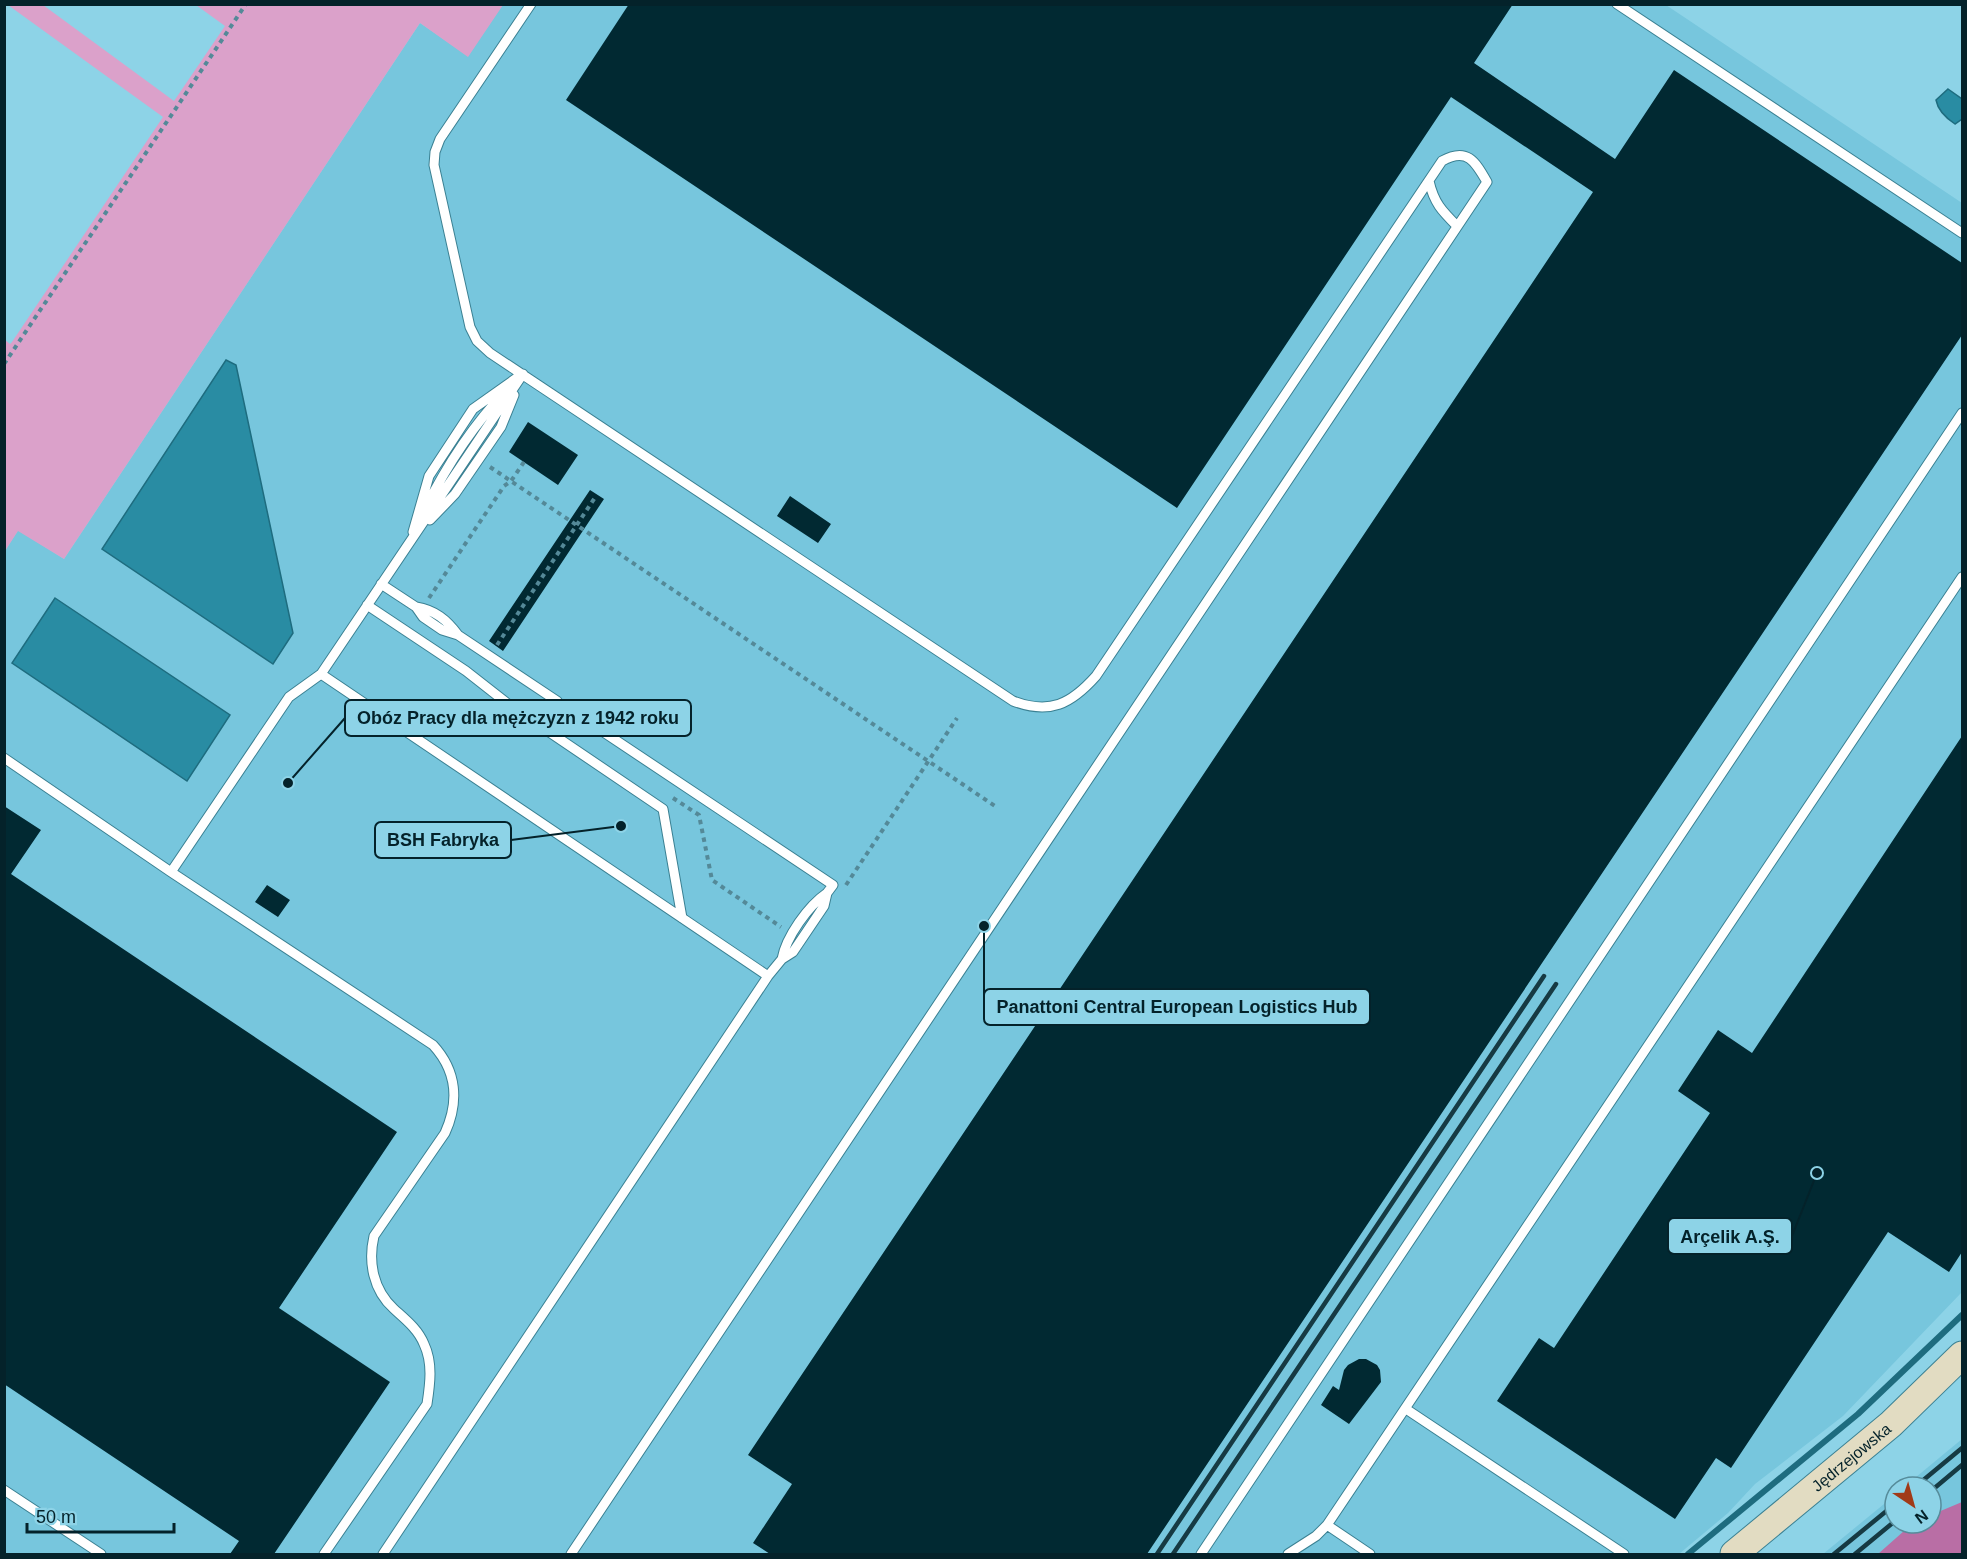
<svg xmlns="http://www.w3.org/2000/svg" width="1967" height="1559" font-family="Arial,sans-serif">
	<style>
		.built { fill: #77c6dd }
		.green { fill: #dba1ca }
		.forest { fill: #b96ea5 }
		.water { fill: #298ca3; stroke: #1e6c7f; stroke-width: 1.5 }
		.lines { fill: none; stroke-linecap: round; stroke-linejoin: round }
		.stream { stroke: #1e6c7f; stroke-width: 6 }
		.building { fill: #012932 }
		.lane-casing { stroke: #3b8193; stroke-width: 11 }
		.secondary-casing { stroke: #3b8193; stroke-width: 29 }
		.path { stroke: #548998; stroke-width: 4; stroke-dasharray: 4.5 4.5; stroke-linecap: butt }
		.lane { stroke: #fff; stroke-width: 9 }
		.secondary { stroke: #e2dcc2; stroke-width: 27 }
		.rail { stroke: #163a43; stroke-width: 4.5 }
		.labels { text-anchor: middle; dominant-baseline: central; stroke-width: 6; stroke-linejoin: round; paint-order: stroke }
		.street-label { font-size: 16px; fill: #04222a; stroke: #8dd3e7 }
		.leader { fill: none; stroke: #04222a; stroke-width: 2 }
		.callout-dot { fill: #04222a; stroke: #8dd3e7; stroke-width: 2 }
		.callout { fill: #8dd3e7; stroke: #04222a; stroke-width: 2 }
		.callout-label { font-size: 18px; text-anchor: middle; font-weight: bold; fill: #04222a }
	</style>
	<rect width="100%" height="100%" fill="#8dd3e7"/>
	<path class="built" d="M503 4 1666 5 1962 203V1292L1843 1416 1755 1484 1728 1513 1679 1554H5V551L18 530 64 559 420 23 468 56Z
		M1962 1439V1554H1823L1895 1495V1523H1931V1487H1904Z"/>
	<path class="green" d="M8 5H43L174 101 225 26 196 5H503L468 57 420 23 64 559 18 531 5 551V340L10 344 12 342 163 117Z"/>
	<path class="forest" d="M1962 1502V1554H1878L1913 1523H1931V1515Z"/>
	<path class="water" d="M1948 89 1962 99V119L1955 124C1946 118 1938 111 1936 100Z
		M226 360 236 365 293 633 273 664 102 549Z
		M55 598 230 715 187 781 12 663Z"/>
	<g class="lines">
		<path class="stream" d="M1688 1554 1858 1414 1962 1315"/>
	</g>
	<path class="building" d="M629 4H1513L1474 63 1615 159 1674 70 1962 263V335L1147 1554H770L753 1543 792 1484 748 1455 1593 192 1451 97 1177 508 566 100Z
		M528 422 578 455 558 485 509 452Z
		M590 490 604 499 503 651 489 641Z
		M790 496 831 524 818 543 777 516Z
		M1962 736V1252L1949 1272 1888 1232 1731 1468 1716 1458 1675 1519 1497 1401 1539 1338 1554 1348 1710 1113 1678 1091 1718 1030 1752 1053Z
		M4 806 41 830 11 874 397 1132 279 1308 390 1382 274 1554H230L239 1541 4 1384Z
		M267 885 290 900 278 917 255 902Z
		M1359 1359H1366L1377 1365 1380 1370 1381 1382 1349 1424 1321 1405 1333 1386 1339 1390 1344 1370 1348 1365Z"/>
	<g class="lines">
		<g class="lane-casing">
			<path id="lane" d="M531 4 440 139 435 152 434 165 470 327 477 341 490 353 1013 701C1050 715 1071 704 1096 676L1442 161C1467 147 1475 161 1487 182L571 1554
				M1617 4 1962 233
				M1429 181C1434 203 1442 211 1457 226
				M422 515C444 470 471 427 506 391
				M430 520 455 494 501 427 514 395
				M413 532 429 476 473 409 518 377
				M381 584 416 607 423 617 442 630 458 635 557 701C566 715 580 725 596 727L833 885 827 893 824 906 793 952 782 959 768 976
				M367 605 466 671 508 704 663 809 682 918
				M416 607C435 610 447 620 458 635
				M4 758 171 872 433 1045C457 1071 459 1102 445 1133L374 1236C368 1262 373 1290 394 1309 405 1319 418 1329 424 1344 433 1363 430 1384 427 1404L324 1554
				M171 872 289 697 321 674
				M782 959C786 937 808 906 827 893
				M1406 1409 1624 1554
				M4 1490 101 1554
				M383 1554 768 976 321 674 523 374
				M1201 1554 1962 413
				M1288 1554 1316 1536 1327 1525
				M1370 1554 1327 1525 1962 577"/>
		</g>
		<g class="secondary-casing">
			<g id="secondary">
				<path id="s1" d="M1734 1554 1891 1424 1962 1355"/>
			</g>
		</g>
		<path class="path" d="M4 364 246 4
			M490 467 995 806
			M429 598 504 486 511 481 524 462
			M497 645 596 496
			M673 798 699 815 712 880 781 927
			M846 885 957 718"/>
		<use href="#lane" class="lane"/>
		<use href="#secondary" class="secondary"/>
		<path class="rail" d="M1915 1487 1962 1448
			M1931 1491 1962 1465
			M1157 1554 1544 976
			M1173 1554 1556 984
			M1834 1554 1895 1504
			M1855 1554 1895 1521"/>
	</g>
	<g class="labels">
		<g class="street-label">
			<text stroke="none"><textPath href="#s1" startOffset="152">Jędrzejowska</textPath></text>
		</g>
	</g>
	<path class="leader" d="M288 783L345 718M621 826L511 840M984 926L984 1007M1817 1173L1792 1236"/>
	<g class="callout-dot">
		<circle cx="288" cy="783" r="6"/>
		<circle cx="621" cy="826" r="6"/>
		<circle cx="984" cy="926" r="6"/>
		<circle cx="1817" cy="1173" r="6"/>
	</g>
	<g class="callout">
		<rect x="345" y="700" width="346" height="36" rx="6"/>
		<rect x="375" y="822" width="136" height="36" rx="6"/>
		<rect x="984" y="989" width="386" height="36" rx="6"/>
		<rect x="1668" y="1218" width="124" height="36" rx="6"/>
	</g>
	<g class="callout-label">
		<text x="518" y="724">Obóz Pracy dla mężczyzn z 1942 roku</text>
		<text x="443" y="846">BSH Fabryka</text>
		<text x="1177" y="1013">Panattoni Central European Logistics Hub</text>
		<text x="1730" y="1243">Arçelik A.Ş.</text>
	</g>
	<rect width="1967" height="1559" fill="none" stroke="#04222a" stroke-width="12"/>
	<g transform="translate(1913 1505) rotate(144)"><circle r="28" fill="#8dd3e7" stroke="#568c9b" stroke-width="1.5"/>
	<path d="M0-4.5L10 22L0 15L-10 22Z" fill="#a13a18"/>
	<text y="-9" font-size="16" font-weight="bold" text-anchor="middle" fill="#04222a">N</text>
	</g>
	<path d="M27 1523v9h147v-9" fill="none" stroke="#04222a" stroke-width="3"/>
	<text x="36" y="1523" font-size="18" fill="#04222a" stroke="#8dd3e7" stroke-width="4.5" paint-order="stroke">50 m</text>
</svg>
